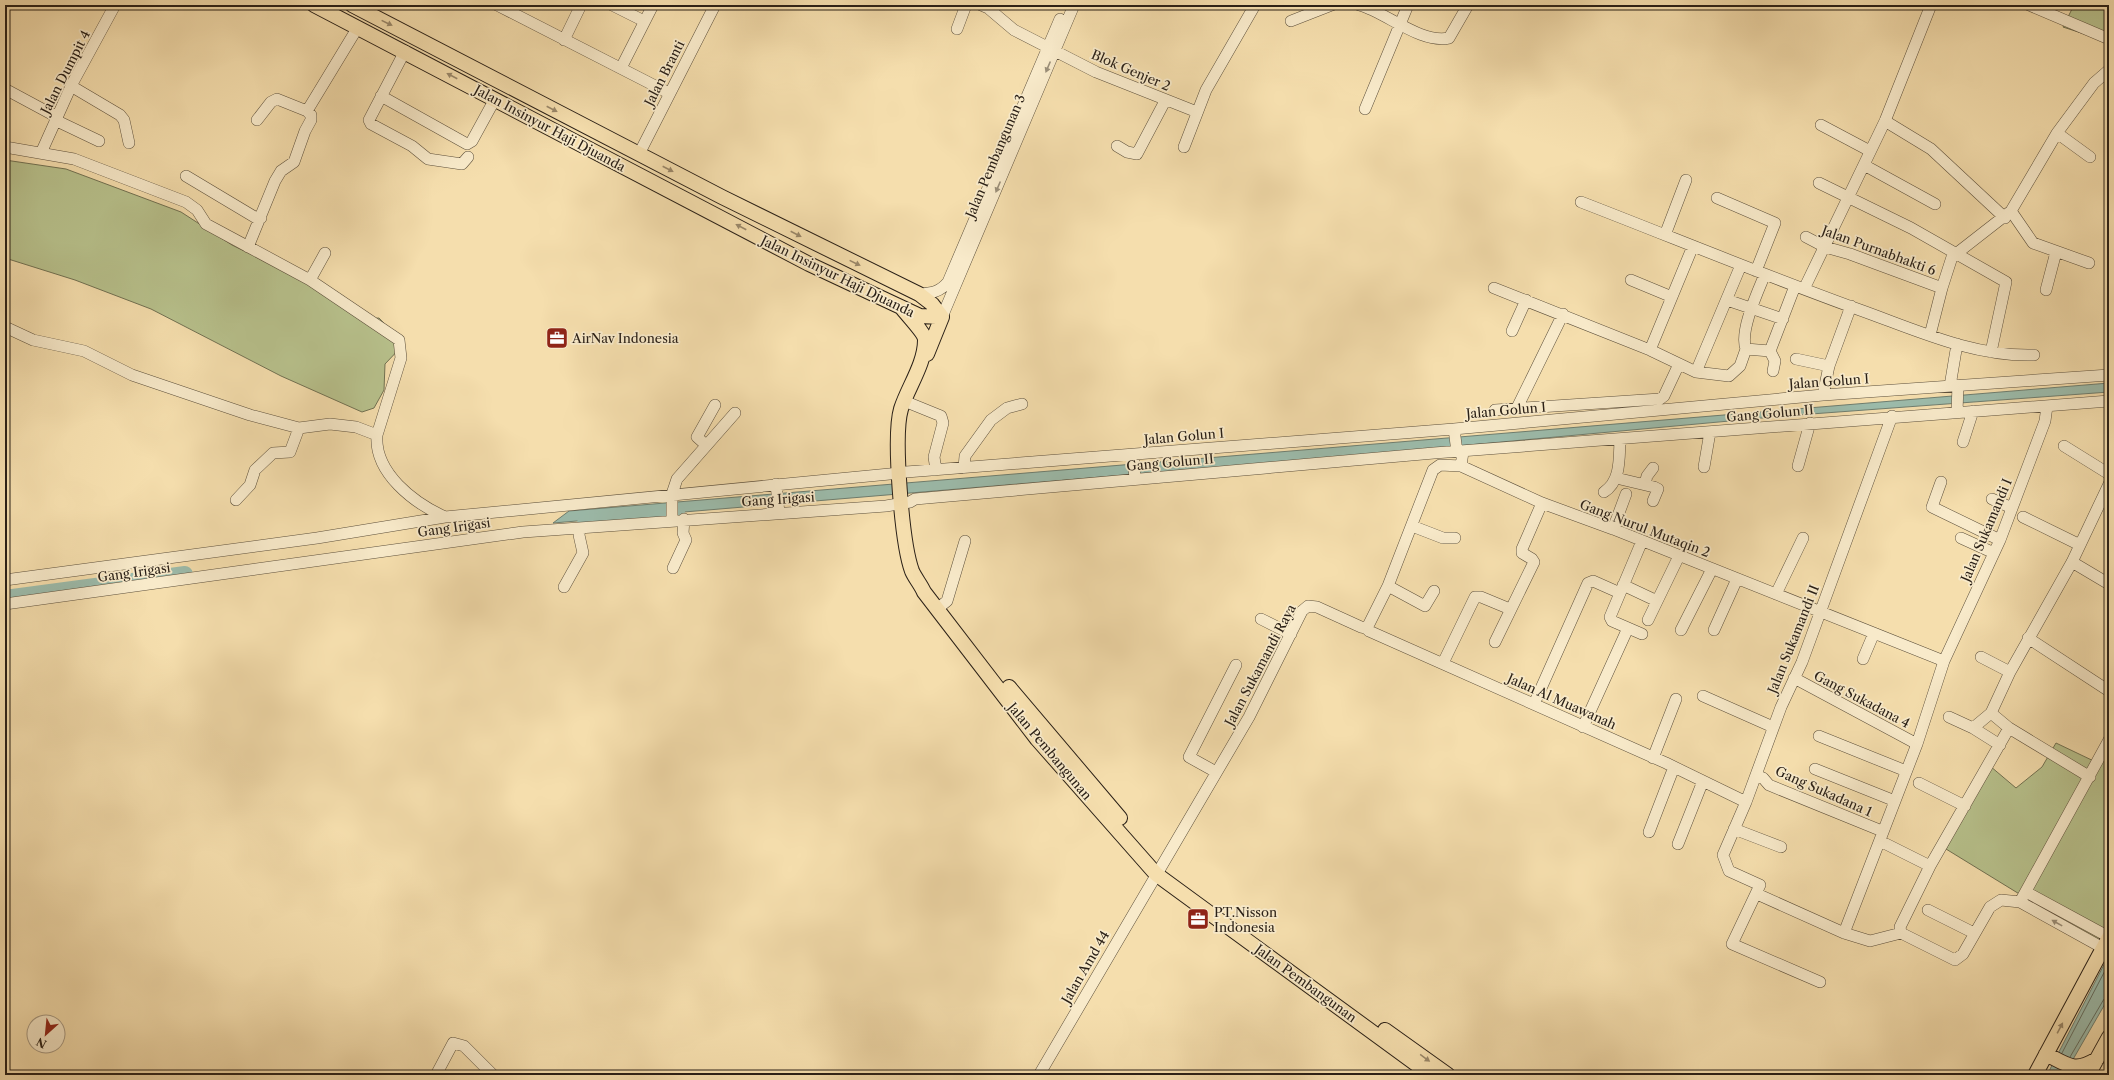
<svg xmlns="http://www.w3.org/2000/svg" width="2114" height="1080" font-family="'Libre Caslon Text',serif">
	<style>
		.green { fill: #b8c28d; stroke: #717152 }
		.water { fill: #9cbcac; stroke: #6e7e70 }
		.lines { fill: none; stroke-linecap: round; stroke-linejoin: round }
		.shore { stroke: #636e62; stroke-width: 1 }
		.river { stroke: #9cbcac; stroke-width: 16 }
		.minor-casing { stroke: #5d503c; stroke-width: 12 }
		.major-casing { stroke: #2a2017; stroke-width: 16 }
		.minor { stroke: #f8eaca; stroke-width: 11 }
		.major { stroke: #f5dead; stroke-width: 14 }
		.oneway { fill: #9a886a }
		.oneway2 { fill: #9b8f79 }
		.labels { text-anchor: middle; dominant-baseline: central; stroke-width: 3.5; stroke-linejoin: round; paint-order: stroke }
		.street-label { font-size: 13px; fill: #2a2017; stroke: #f8eaca }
		.poi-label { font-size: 13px; fill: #2a2017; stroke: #f8eaca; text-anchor: start }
	</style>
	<rect width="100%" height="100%" fill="#f5dead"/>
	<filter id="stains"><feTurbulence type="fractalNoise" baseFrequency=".005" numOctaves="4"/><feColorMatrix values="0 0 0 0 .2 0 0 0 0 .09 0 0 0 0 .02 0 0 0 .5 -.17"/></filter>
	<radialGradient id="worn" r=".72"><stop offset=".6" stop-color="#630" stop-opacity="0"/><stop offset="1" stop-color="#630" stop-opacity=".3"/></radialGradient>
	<path class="green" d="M2074 5H2109V42L2063 27Z
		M5 160 66 169 181 212 232 245 319 288 368 319 379 318 404 344 385 364 384 390 374 408 362 412 281 376 151 309 75 280 5 258Z
		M2056 743 2100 764 2109 748V949L1946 849 1990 766 2016 788 2042 767Z"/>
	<path class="water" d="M2109 383V392L1784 416 1327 458 553 523 569 511Z
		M2109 955V997L2064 1075H2047Z"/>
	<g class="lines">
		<path class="shore" d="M2062 1053 2109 963
			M2070 1057 2104 999 2109 996"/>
		<path class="river" d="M585 523 677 511
			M5 598 185 574"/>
		<g class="minor-casing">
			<path id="minor" d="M497 5 669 93
				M612 5 644 21
				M981 5 988 8 1014 30 1096 72 1197 112
				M1359 5C1386 12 1420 44 1449 38L1468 5
				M2029 5 2109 39
				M1291 21 1332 5
				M957 29 966 5
				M564 40 581 5
				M405 51 369 120 371 124 412 146 428 159 462 164 468 157
				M621 68 653 5
				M71 86 120 115 124 120 129 143
				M5 89 57 117
				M381 96 467 144 472 141 495 99
				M1365 109 1408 5
				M307 111 358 27
				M55 120 99 141
				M1885 121 1931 149 2005 218
				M1821 125 1870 151
				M2057 133 2090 157
				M1117 146 1127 152 1137 154 1165 101
				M5 147 74 159 186 202 197 210 206 224 310 280 399 340 401 358 377 435C374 473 414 503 445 517
				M1184 147 1206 90 1255 5
				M41 153 72 84 115 5
				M639 154 715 5
				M1864 165 1935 204
				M186 176 258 219 261 218
				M1819 183 1911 228 2006 282 1991 352
				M1717 198 1775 223 1756 271
				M1581 202C1674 238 1766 276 1860 310 1916 330 1973 357 2034 355
				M2011 211 2033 243 2089 263
				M1665 235 1686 180
				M1806 237 1825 247 1850 254 1942 288
				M248 247 275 181 281 171 294 162 305 131 311 120V115L307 111 277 99 271 102 257 120
				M310 280 325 253
				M1631 280 1672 297
				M1494 288 1650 350 1696 372 1729 376 1740 366 1746 349C1739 332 1758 291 1765 274
				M1804 289 1885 121 1931 5
				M2046 290 2056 252
				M919 294C932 293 940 292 948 282L1060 19
				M1727 300 1783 319
				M942 317 1074 5
				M5 327 33 340 84 351 132 375 250 415 299 428 330 424 356 427 377 435
				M1512 331 1526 300
				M1930 335 1942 288 1952 257 2011 211 2057 133 2094 83 2109 70
				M1746 349 1770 351 1795 286
				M1650 350 1693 246
				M1770 351 1775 361 1773 371
				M1796 359 1829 366
				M1696 372 1741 265
				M1950 386 1957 344
				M1823 395 1829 366 1851 306
				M909 403 941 416 943 423 934 457 936 470
				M1517 408 1563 314
				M1495 410 1660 399 1664 396 1679 364
				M1957 412 1958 385
				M1454 429 1457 452
				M1963 442 1973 411
				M706 445 697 437 715 405
				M2064 446 2109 474
				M1133 455 1135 479
				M1461 466 1542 503 1613 529 1944 661
				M1798 466 1810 423
				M1704 467 1710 432
				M964 468 965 456 991 420 1007 408 1022 404
				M906 472 1454 429 1823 395 2109 375
				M1616 478 1654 487 1658 489 1653 501
				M1941 482 1932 507 2000 540
				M776 484 779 513
				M1645 484 1647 476 1653 468
				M1604 492C1621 481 1619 459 1620 440
				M1992 499 2012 508
				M236 500 250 485 255 470 273 453 290 452 299 428
				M2023 517 2080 545
				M672 520V494L677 479 735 413
				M1412 526 1443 538H1455
				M1613 529 1626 494
				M1961 538 1994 553
				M2072 562 2109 584
				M673 568 686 540 683 533 684 519
				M5 580 317 538 445 517 900 473
				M1623 585 1657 601
				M1388 586 1425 606 1434 591
				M564 587 583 553 579 535 580 528
				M1776 594 1803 538
				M5 604 523 532 886 506 910 502 915 499 1434 453 2109 401
				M942 605 947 601 965 541
				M1261 619 1291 634
				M1648 620 1679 556
				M1366 628 1369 631 1666 763 1746 802
				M1681 630 1712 569
				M1714 630 1737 579
				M1642 634 1612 621 1610 617 1642 541
				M2028 638 2109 691
				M1495 642 1534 562 1532 559 1522 553V549L1542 503
				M1981 657 2010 672
				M1863 659 1874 633
				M1443 663 1475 597H1481L1510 609
				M1794 678 1917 744
				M1703 696 1773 727
				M1534 704 1588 583 1593 581 1620 593
				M1991 713 2009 728 2090 777
				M1949 717 1973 728 2000 745
				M1583 727 1628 628
				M1973 728 1991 713 2010 672 2072 562 2109 484
				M1819 736 1906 771
				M1653 758 1676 699
				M1815 769 1895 801
				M1216 772 1189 757 1236 665
				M1756 775 1763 778 1769 785 1882 831
				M1919 783 1965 806
				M1734 829 1781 847
				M1649 832 1674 767
				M1678 844 1703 781
				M1886 844 1930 866
				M2026 892 2109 937
				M1757 894 1844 933 1870 941 1901 933
				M2020 902 2109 740
				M1928 910 1974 933
				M1844 933 1917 744 1944 661 2000 540 2045 421 2047 406
				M1901 933 1955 960 1963 954 1990 907 2001 900 2020 902 2103 948
				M1901 933 1900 927 1930 866 2009 728
				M1820 982 1732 944 1760 885 1729 871 1723 855 1746 802 1781 707 1802 662 1892 416
				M436 1075 453 1043 464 1046 493 1075
				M1039 1075 1249 717 1302 611 1308 606 1317 607 1361 627 1366 628 1369 624 1388 586 1433 470 1440 465 1461 466 1463 452"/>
		</g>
		<g class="major-casing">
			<path id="major" d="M314 5 809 264 920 316 942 317
				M352 5 722 197 919 294 932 304 942 317
				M902 308C907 315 925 333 925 340 925 364 908 387 901 409 893 436 902 544 912 571 915 578 921 585 924 592L1037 739 1156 874 1431 1075
				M927 354 942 317
				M1009 687 1120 818
				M1385 1030 1448 1075
				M2046 1054C2068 1065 2074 1073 2097 1059
				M2035 1075 2109 937
				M2088 1075 2109 1037"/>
		</g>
		<use href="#minor" class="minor"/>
		<use href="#major" class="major"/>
	</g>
	<defs><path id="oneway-solid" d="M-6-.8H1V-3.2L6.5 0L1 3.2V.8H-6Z"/></defs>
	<g class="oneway">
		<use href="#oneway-solid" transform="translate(387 23) rotate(26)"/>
		<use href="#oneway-solid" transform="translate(452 76) rotate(-152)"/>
		<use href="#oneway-solid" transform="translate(552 109) rotate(27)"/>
		<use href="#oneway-solid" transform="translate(668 169) rotate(27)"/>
		<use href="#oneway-solid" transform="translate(741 227) rotate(-152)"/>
		<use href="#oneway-solid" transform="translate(796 234) rotate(27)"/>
		<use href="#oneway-solid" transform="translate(855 263) rotate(26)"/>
		<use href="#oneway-solid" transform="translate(2060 1028) rotate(-62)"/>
		<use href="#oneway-solid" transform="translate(1425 1058) rotate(36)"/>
	</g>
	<g class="oneway2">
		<use href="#oneway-solid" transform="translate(1048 67) rotate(113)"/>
		<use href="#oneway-solid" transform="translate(998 187) rotate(113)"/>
		<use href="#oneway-solid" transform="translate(2057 923) rotate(-151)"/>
	</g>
	<defs>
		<g id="office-square" transform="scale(1.15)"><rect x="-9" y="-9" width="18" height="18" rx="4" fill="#8f2418" stroke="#f8eaca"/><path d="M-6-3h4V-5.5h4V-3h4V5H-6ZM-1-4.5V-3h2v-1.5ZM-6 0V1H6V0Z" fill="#fff"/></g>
	</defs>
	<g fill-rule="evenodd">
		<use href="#office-square" x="557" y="338"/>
		<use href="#office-square" x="1198" y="919"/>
	</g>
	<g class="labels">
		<g class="street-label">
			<text transform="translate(1131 70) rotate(23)">Blok Genjer 2</text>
			<text transform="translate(65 72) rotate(-63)">Jalan Dumpit 4</text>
			<text transform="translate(664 73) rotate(-63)">Jalan Branti</text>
			<text transform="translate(550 128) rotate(28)">Jalan Insinyur Haji Djuanda</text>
			<text transform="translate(995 156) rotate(-67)">Jalan Pembangunan 3</text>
			<text transform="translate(1879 250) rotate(20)">Jalan Purnabhakti 6</text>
			<text transform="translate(838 276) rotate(26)">Jalan Insinyur Haji Djuanda</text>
			<text transform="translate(1829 381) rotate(-4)">Jalan Golun I</text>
			<text transform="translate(1506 410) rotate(-5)">Jalan Golun I</text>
			<text transform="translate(1770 413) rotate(-5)">Gang Golun II</text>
			<text transform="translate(1184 436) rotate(-5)">Jalan Golun I</text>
			<text transform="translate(1170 462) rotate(-5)">Gang Golun II</text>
			<text transform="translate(778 499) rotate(-4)">Gang Irigasi</text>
			<text transform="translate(454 527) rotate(-8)">Gang Irigasi</text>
			<text transform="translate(1645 528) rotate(21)">Gang Nurul Mutaqin 2</text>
			<text transform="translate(1986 530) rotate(-67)">Jalan Sukamandi I</text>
			<text transform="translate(134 572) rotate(-8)">Gang Irigasi</text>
			<text transform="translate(1793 639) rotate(-68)">Jalan Sukamandi II</text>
			<text transform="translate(1260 665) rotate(-62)">Jalan Sukamandi Raya</text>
			<text transform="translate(1862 699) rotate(28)">Gang Sukadana 4</text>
			<text transform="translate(1562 701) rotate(24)">Jalan Al Muawanah</text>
			<text transform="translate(1050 751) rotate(50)">Jalan Pembangunan</text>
			<text transform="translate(1824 791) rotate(24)">Gang Sukadana 1</text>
			<text transform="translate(1085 967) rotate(-60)">Jalan Amd 44</text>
			<text transform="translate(1306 983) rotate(36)">Jalan Pembangunan</text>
		</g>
		<g class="poi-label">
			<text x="572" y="338">AirNav Indonesia</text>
			<text x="1214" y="912">PT.Nisson<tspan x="1214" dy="15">Indonesia</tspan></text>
		</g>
	</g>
	<rect width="2114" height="1080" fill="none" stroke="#f5dead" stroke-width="20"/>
	<rect x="6" y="6" width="2102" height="1068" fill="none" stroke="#2a2017" stroke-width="2"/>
	<rect x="10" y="10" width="2094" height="1060" fill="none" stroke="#2a2017"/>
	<g transform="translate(46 1034) rotate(207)"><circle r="19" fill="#f8eaca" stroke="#a69982"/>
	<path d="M0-3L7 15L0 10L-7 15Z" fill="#8f2418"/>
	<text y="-6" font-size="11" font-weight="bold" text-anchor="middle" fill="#2a2017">N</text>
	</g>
	<rect width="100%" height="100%" filter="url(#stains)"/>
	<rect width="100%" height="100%" fill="url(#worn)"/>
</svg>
